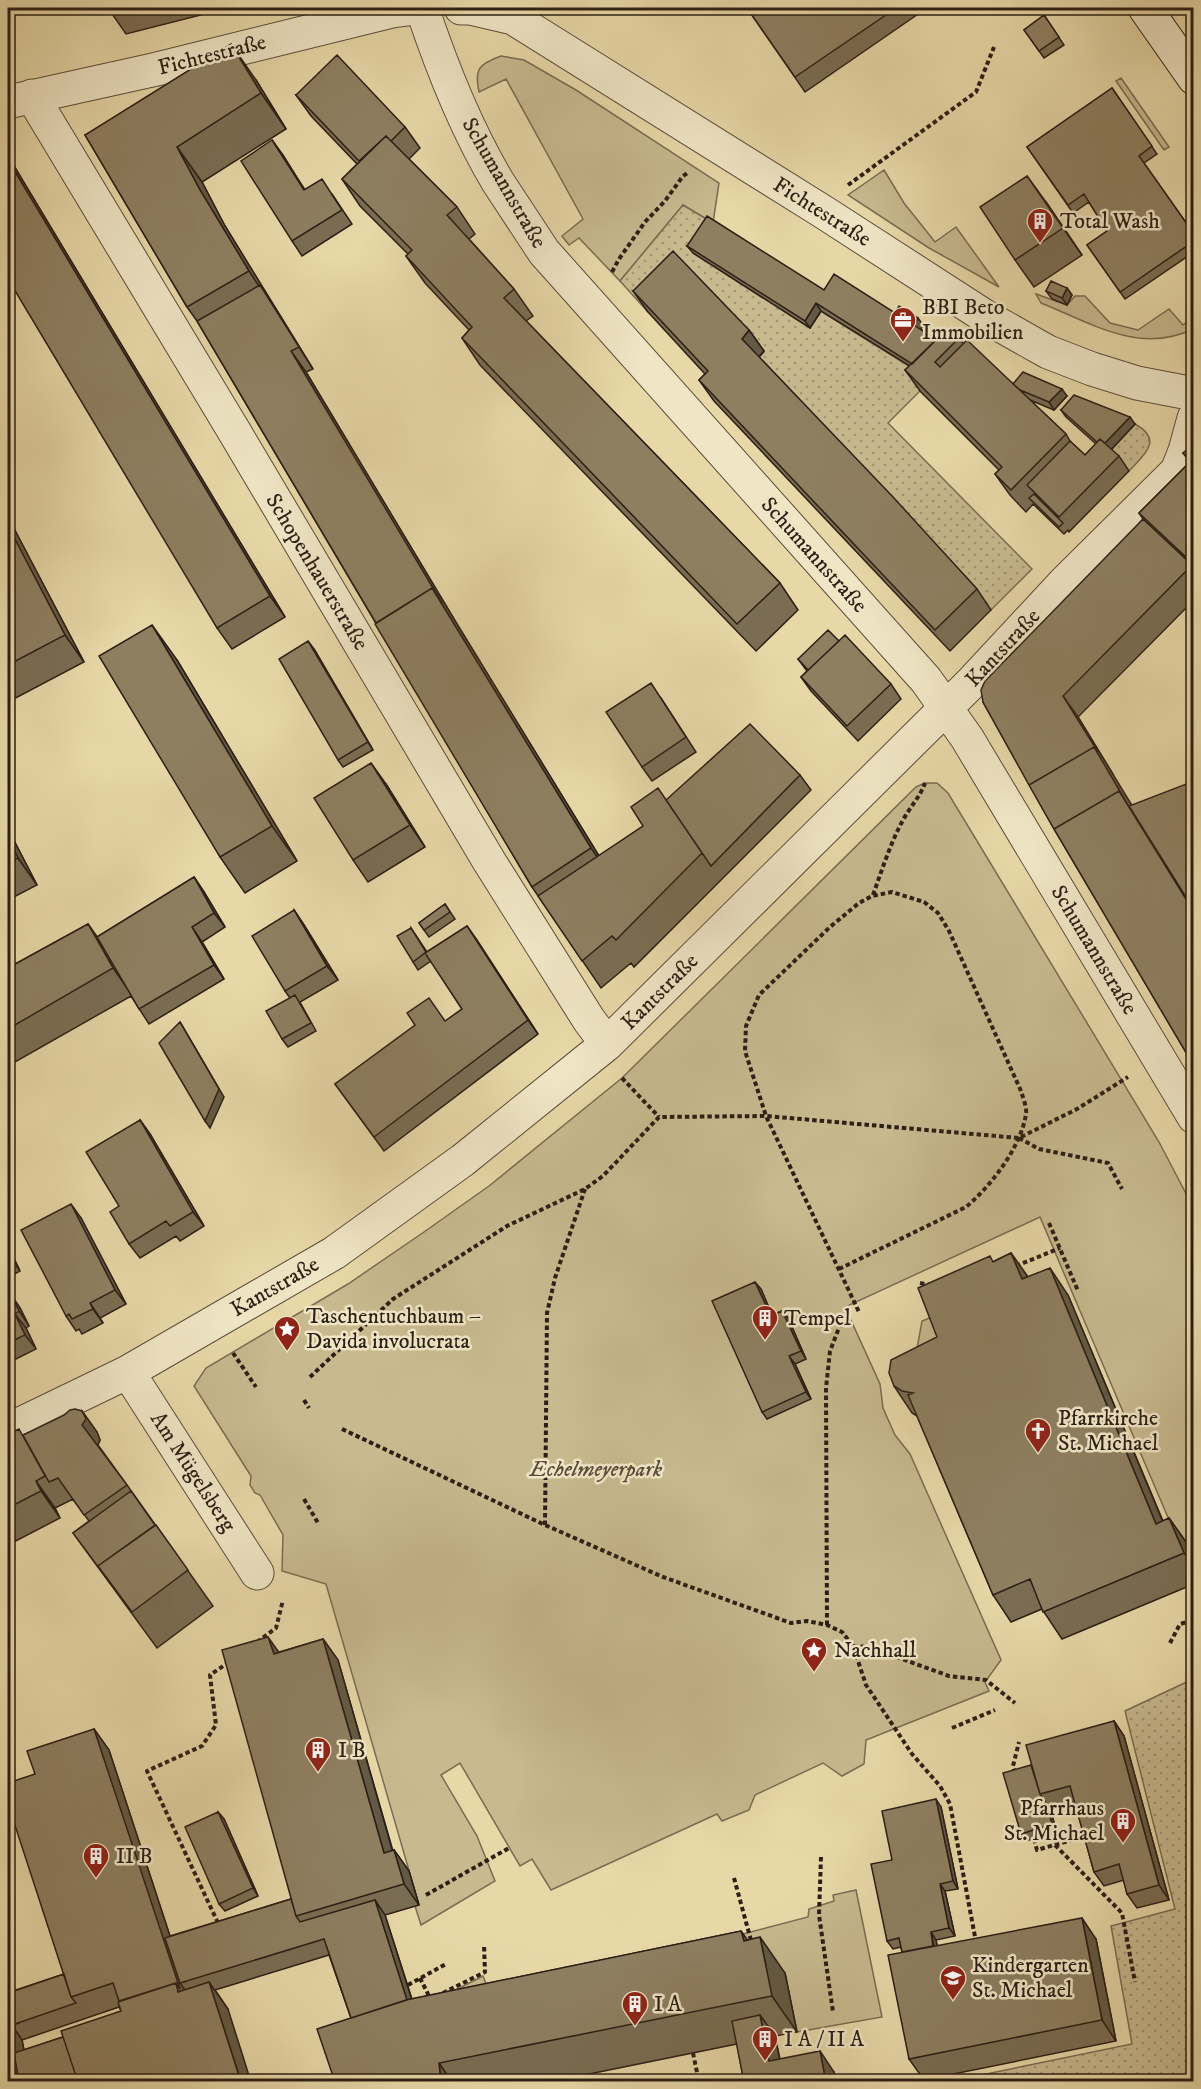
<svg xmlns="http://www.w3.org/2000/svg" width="1201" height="2089" font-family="'IM FELL DW Pica',serif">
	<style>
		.green { fill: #c8b98f; stroke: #7a6c52; stroke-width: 1.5 }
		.garden { fill: url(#garden-dots); stroke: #7a6c52; stroke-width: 1.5 }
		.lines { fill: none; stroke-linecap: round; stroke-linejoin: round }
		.minor-casing { stroke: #5b4d3a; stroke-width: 35 }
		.secondary-casing { stroke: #2c1f15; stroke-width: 35 }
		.path { stroke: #2c1f15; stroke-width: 4; stroke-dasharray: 4.5 3; stroke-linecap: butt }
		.minor { stroke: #f0e6c6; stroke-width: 33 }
		.secondary { stroke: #f0e6c6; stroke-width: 33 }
		.wall { fill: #7a6d53; stroke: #2c1f15; stroke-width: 1.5; fill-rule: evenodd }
		.shaded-wall { fill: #635944; stroke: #2c1f15; stroke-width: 1.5 }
		.building { fill: #8e7f61; stroke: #2c1f15; stroke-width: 1.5 }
		.labels { text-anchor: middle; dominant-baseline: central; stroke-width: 5; stroke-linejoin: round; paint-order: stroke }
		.street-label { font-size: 22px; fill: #2c1f15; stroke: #f0e6c6 }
		.poi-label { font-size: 22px; fill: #2c1f15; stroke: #f0e6c6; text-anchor: start }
		.park-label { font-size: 22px; font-style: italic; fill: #5b4d3a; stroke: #f0e6c6 }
	</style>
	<defs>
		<pattern id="garden-dots" width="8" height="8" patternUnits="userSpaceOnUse" patternTransform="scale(1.5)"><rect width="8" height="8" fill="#c8b98f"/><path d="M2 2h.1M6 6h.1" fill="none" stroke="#a39674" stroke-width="1.8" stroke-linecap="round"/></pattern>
	</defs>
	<rect width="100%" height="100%" fill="#e8d8a8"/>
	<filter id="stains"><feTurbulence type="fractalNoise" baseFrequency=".00333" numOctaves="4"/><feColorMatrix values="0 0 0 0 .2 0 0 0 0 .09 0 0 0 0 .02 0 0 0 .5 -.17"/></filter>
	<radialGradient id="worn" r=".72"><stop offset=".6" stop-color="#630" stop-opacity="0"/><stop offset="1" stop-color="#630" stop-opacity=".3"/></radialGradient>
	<path class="green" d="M501 56 524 60 576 90 719 183 713 223 683 205 620 281 579 238 569 245 562 236 583 219 506 79 479 92C474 69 479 64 501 56Z
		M1121 78 1169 147 1164 150 1116 81Z
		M884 170 904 203 935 242 956 227 999 287 929 248 848 195Z
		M1036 294 1067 305 1075 296H1085L1110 323 1138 330 1169 309 1183 325 1193 317V329C1140 355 1091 323 1041 303Z
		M925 783H937L948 793 1159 1142 1193 1207V1558L1181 1548 1040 1217 845 1307 880 1384 883 1408 895 1435 910 1454 1001 1660 985 1682 989 1691 866 1740 864 1764 842 1776 823 1763 755 1795 749 1810 722 1821 717 1814 551 1890 532 1859 520 1866 460 1763 441 1775 477 1836 495 1881 421 1925 415 1906 419 1905 326 1584 282 1571 283 1535 260 1495 255 1493 250 1485 251 1476 194 1386 206 1368 348 1284 424 1232 489 1186 622 1078 916 787Z
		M937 1315 956 1364 910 1387 922 1321Z
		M856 1890 882 2017 797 2032 422 2007 483 1976 492 1999 808 1917 809 1909 834 1901 833 1895Z"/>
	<path class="garden" d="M683 205 713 223 693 253 810 328 821 311 931 380 888 423 1032 569 991 610 907 518 756 360 764 352 648 312 620 281Z
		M1135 424C1164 440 1144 455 1129 471L1109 452Z
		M1193 1679V1699L1186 1702 1194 1776 1193 2081H952L1132 2044 1111 1926 1175 1909 1125 1711Z"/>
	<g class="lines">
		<g class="minor-casing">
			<path id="minor" d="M422 8C442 68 465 127 498 182 513 205 528 228 544 252L926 680 967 738 1194 1117
				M461 8H470L513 18 825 213 986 317 1048 352 1092 369 1137 383 1194 394
				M32 96 234 431 489 861 589 1020 607 1044
				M8 102 157 69 392 11 416 8
				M128 1372 257 1573
				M8 1430 128 1372 334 1253 463 1160 607 1044 972 682 1065 582 1177 471 1185 451 1194 418"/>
		</g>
		<g class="secondary-casing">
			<path id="secondary" d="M1145 8 1194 78"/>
		</g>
		<path class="path" d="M848 185 976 92 994 47
			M612 272 619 259 645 222 665 201 683 176 689 172
			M873 895C882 870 890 844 903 820 910 807 920 797 925 783
			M622 1078 659 1117
			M1019 1138 1039 1149 1108 1163 1122 1189
			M1049 1223 1078 1291
			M1016 1266 1060 1248
			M839 1269 966 1207C991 1186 1021 1147 1026 1114 1027 1107 1023 1098 1021 1091L949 931 938 913 924 902 892 892 872 896 859 903 830 927 759 995 746 1026 745 1051 766 1116 859 1312
			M920 1283 930 1285
			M233 1353 256 1387
			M310 1377 393 1299 507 1226 585 1189 603 1176 659 1117 766 1116 1019 1138 1077 1109 1128 1077
			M304 1400 309 1408
			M342 1429 545 1525 663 1577 791 1623 807 1621 827 1625 842 1632 853 1646 866 1685 912 1754 940 1786 950 1804 976 1942
			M304 1499 318 1523
			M545 1525 547 1313 555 1278 585 1189
			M827 1625 826 1388 830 1351 842 1320
			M257 1642 276 1628 283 1600
			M1170 1643 1180 1624 1194 1620
			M853 1646 869 1647 949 1676 986 1680 1015 1703
			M952 1728 995 1710
			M1015 1773 1013 1766 1019 1742
			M1034 1839 1037 1850 1089 1835
			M1055 1845 1122 1913 1135 1982
			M821 1857 819 1915 833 2012
			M734 1878 752 1944
			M426 1895 509 1848
			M218 1923 147 1771 202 1746 216 1725 210 1675 229 1662
			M420 1978 430 1998
			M408 1985 446 1964
			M443 1993 485 1972 484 1945
			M693 2053 699 2082"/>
		<use href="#minor" class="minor"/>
		<use href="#secondary" class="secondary"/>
	</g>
	<path class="wall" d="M108 8H228L126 34Z
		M565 8H578L569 13Z
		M747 8H919L921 12 805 92Z
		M1044 15 1064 45 1044 58 1024 30Z
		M256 80 286 129 202 182 225 226 313 369 306 372 457 624 599 856 643 826 666 800 800 775 811 790 634 967 631 963 601 988 532 887 197 321 187 307 85 135Z
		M1112 88 1157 154 1144 163 1194 234V252L1125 299 1087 245 1107 231 1089 202 1073 213 1027 147Z
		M296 95 405 127 420 148 409 159 457 207 475 234 469 239 514 289 533 316 526 321 780 583 798 610 756 651 480 365 462 338 469 330 425 283 406 256 408 254 360 206 342 179 357 164 311 116Z
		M272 140 305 190 332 194 352 224 302 256 292 241Z
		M8 156 285 617 232 649 217 628Z
		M1046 202 1082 255 1034 287 1015 260Z
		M687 246 895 313 923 325 921 329 932 337 937 339 959 338 963 343 1013 384 1067 396 1054 410 1030 400 1066 434 1070 441 1085 455 1096 444 1066 417 1061 410 1135 424 1111 450 1119 456 1129 471 1069 532 1068 530 1064 534 1033 504 1026 512 1010 495 995 474 999 470 920 391 905 370 910 366 821 311 810 328 693 253Z
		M1067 288 1072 295 1067 305 1052 299 1046 291Z
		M633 291 749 330 764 351 759 357 977 589 991 610 950 651 714 401 699 380 705 374 648 312Z
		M1194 444V600L1078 717 1113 774 1194 1066 1054 829 983 702 1143 519 1139 513 1190 462 1183 453Z
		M8 517 84 662 8 702Z
		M839 641 891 684 901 699 858 741 811 691 801 677 807 671 798 659Z
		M314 649 373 750 343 767 338 760Z
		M177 660 297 861 245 893 220 857Z
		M661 698 696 752 652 781 642 767Z
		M386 784 425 847 368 882 353 860Z
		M8 829 37 885 8 900Z
		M194 877 204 892 225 927 202 942 224 979 149 1024 131 996 8 1066V968L88 924 97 937Z
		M445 904 455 919 429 937 419 923Z
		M294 910 304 925 338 980 300 1002 316 1031 288 1047 282 1039 290 998 285 991Z
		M467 926 538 1034 384 1151 335 1084 446 1021 462 1009 431 961 418 970 413 962 411 928 427 952Z
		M8 1081 11 1087 8 1089Z
		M140 1120 150 1134 204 1226 180 1241 176 1236 140 1258 129 1244 119 1206Z
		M8 1207 12 1217 8 1219Z
		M81 1218 126 1304 100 1318 103 1323 82 1334 79 1329 76 1331 66 1316Z
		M8 1246 20 1271 8 1278Z
		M1011 1253 1028 1277 1068 1295 1163 1521 1169 1518 1188 1545 1194 1558V1584L1062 1639 1042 1609 1011 1622 993 1595 917 1416 912 1413 894 1386 937 1337 994 1261Z
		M761 1289 772 1315 782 1311 788 1318 806 1359 795 1364 811 1399 767 1419 762 1412Z
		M8 1290 20 1308 29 1326 26 1328 36 1349 8 1363Z
		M82 1411 97 1432 100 1440 98 1445 127 1485 213 1606 157 1648 73 1533 89 1521 73 1499 55 1508 60 1518 8 1545V1434L23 1435Z
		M323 1639 338 1660 393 1851 394 1850 409 1871 419 1905 385 1915 412 1999 741 1931 747 1940 785 1973 797 2032 775 2036 780 2059 834 2072 837 2082H744L737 2044 550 2082H335L351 2018 329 1955 215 1990 228 2009 8 2082 10 1974 13 1991 64 1974 35 1774 94 1729 109 1750 170 1936 291 1899 279 1652ZM119 2007 121 2011 63 2037 24 2050 22 2040Z
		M1114 1721 1124 1736 1169 1900 1137 1908 1127 1894 1124 1880 1104 1886 1094 1872 1075 1802 1050 1809 1057 1832 1026 1841 1021 1834 1031 1765Z
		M941 1807 958 1889 945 1891 955 1936 936 1940 937 1946 1096 1939 1116 2041 924 2080 909 2059 902 1952 901 1947 893 1949 887 1941 892 1860Z
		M218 1812 224 1819 258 1896 225 1911 219 1904Z"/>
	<path class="shaded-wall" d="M231 44 256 80 286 129 261 93Z
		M272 140 283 155 314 205 304 190Z
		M177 147 202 182 225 226 313 369 299 347 249 271 200 190Z
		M8 156 285 617 270 596 8 160Z
		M1027 176 1046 202 1082 255 1063 228Z
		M1067 288 1072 295 1067 305 1062 298Z
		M816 303 821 311 810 328 805 321Z
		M918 318 923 325 919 332 914 325Z
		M749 330 764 351 756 360 742 339Z
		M291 351 306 372 457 624 616 884 591 848 432 588Z
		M1062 389 1067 396 1054 410 1049 402Z
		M1130 417 1135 424 1107 454 1102 446Z
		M8 517 84 662 65 635 8 526Z
		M152 625 177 660 297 861 272 826Z
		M308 641 314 649 373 750 368 742Z
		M1063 696 1078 717 1194 907V912L1119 791Z
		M371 763 386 784 425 847 410 825Z
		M8 829 37 885 18 858 8 838Z
		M194 877 204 892 225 927 214 913Z
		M294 910 304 925 338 980 327 966Z
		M88 924 107 951 132 995 113 968Z
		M467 926 477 940 538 1034 528 1020Z
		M192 927 202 942 224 979 214 965Z
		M180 1022 224 1097 210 1128 205 1121Z
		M140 1120 150 1134 204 1226 193 1212Z
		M71 1204 81 1218 126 1304 115 1290Z
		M8 1246 20 1271 10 1257 8 1252Z
		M1011 1253 1030 1280 1022 1279Z
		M1050 1268 1068 1295 1175 1551 1156 1524Z
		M755 1282 761 1289 776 1324 771 1316Z
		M10 1294 20 1308 29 1326 19 1311Z
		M90 1303 100 1318 103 1323 93 1309Z
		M782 1311 788 1318 806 1359 801 1351Z
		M15 1314 26 1328 36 1349 25 1335Z
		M789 1356 795 1364 811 1399 806 1392Z
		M82 1411 97 1432 100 1440 97 1446 82 1425Z
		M36 1481 55 1508 60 1518 41 1491Z
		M1169 1518 1188 1545 1194 1558V1567L1184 1553Z
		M268 1637 283 1658 274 1654Z
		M323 1639 338 1660 399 1874 384 1853Z
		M1114 1721 1124 1736 1169 1900 1159 1885Z
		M94 1729 109 1750 185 1982 180 1983 191 1998 178 1992Z
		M936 1799 941 1807 958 1889 953 1881Z
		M1046 1803 1050 1809 1057 1832 1052 1824Z
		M218 1812 224 1819 258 1896 253 1888Z
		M394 1850 409 1871 419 1905 404 1884Z
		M940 1884 945 1891 955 1936 949 1928Z
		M375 1900 385 1915 424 2038 414 2023Z
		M1082 1918 1096 1939 1116 2041 1102 2020Z
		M741 1931 766 1966 760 1937 785 1973 797 2032 772 1996 744 1941Z
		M931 1932 936 1940 942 1969 937 1962Z
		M8 1971 10 1974 19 2023 12 2025 22 2040 30 2082H16L8 2037Z
		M209 1982 228 2009 251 2082H241Z
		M760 2015 775 2036 784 2082 769 2061Z
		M820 2051 834 2072 837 2082H826Z
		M439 2063 452 2082H441Z"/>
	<path class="building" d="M108 8H132L111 13Z
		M747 8H896L795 77Z
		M1044 15 1059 37 1039 51 1024 30Z
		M231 44 261 93 177 147 200 190 249 271 187 307 85 135Z
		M337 55 405 127 391 141 386 136 359 161 296 95Z
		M1112 88 1152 146 1139 156 1194 234V241L1120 292 1087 245 1107 231 1084 194 1068 205 1027 147Z
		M386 136 457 207 447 215 514 289 504 298 780 583 737 624 462 338 472 327 406 256 412 250 342 179Z
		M272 140 304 190 322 179 342 210 292 241 241 161Z
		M8 160 270 596 217 628 8 279Z
		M1027 176 1063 228 1015 260 980 207Z
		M707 216 824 290 834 274 895 313 899 306 918 318 914 325 932 337 937 339 912 364 816 303 805 321 687 246Z
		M673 251 749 330 742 339 893 497 977 589 935 630 699 380 708 371 633 291Z
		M1051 281 1067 288 1062 298 1046 291Z
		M260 285 299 347 291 351 442 603 432 588 376 623 197 321Z
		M945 331 959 338 935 362 940 367 967 340 1066 434 1011 490 995 474 1002 467 905 370Z
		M1023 372 1062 389 1049 402 1020 390 1013 384Z
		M1074 395 1130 417 1105 443 1100 439 1097 442 1061 410Z
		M1100 439 1119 456 1059 517 1027 485 1070 441 1085 455Z
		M1194 444V463L1183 453Z
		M1190 462 1194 466V554L1188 559 1139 513Z
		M1034 494 1063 523 1059 527 1029 498Z
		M1143 519 1192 565 1063 696 1098 752 1094 747 1029 785 983 702 981 690 985 681Z
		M8 526 65 635 8 665Z
		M432 588 591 848 532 887 375 624Z
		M152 625 272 826 220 857 99 656Z
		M828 630 839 641 808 670 798 659Z
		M845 635 891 684 847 726 801 677Z
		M308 641 368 742 338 760 279 659Z
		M651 683 686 737 642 767 606 712Z
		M750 724 800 775 711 866 666 800Z
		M1094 747 1125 800 1119 791 1054 829 1029 785Z
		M371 763 410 825 353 860 314 798Z
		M1194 781V910L1129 806Z
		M658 788 702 853 616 940 612 936 582 961 538 896 643 826 631 807Z
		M1119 791 1194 912V1066L1054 829Z
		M8 838 18 858 8 863Z
		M194 877 214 913 192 927 214 965 139 1009 97 937Z
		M445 904 450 912 424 930 419 923Z
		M294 910 327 966 285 991 252 936Z
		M88 924 113 968 8 1029V968Z
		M467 926 528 1020 374 1137 335 1084 415 1025 407 1013 429 998 445 1021 462 1009 425 953Z
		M411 928 426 952 413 962 397 936Z
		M295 995 311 1023 282 1039 266 1011Z
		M180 1022 219 1089 205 1121 159 1043Z
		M140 1120 193 1212 170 1226 166 1221 129 1244 110 1212 119 1206 86 1152Z
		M71 1204 115 1290 90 1303 93 1309 72 1319 69 1314 66 1316 21 1230Z
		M1011 1253 1022 1279 1050 1268 1156 1524 1169 1518 1184 1553 1043 1612 1030 1579 993 1595 908 1395 913 1393 902 1391 894 1386 889 1373 891 1360 937 1337 918 1288 990 1256 993 1262Z
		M755 1282 771 1316 782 1311 801 1351 789 1356 806 1392 762 1412 712 1301Z
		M8 1294H10L19 1311 15 1314 25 1335 8 1343Z
		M75 1409 82 1411 86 1419 82 1425 127 1485 84 1515 58 1478 49 1482 23 1435 64 1415 70 1410Z
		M19 1429 45 1476 36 1481 41 1491 8 1508V1434Z
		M131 1491 155 1525 98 1566 113 1587 73 1533Z
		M156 1525 188 1570 132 1612 98 1566Z
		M268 1637 274 1654 323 1639 384 1853 394 1850 404 1884 296 1916 222 1650Z
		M1114 1721 1159 1885 1127 1894 1119 1864 1094 1872 1070 1786 1040 1794 1026 1745Z
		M94 1729 180 1989 176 1983 119 2001 113 1983 71 1997 8 1804V1783L35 1774 27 1751Z
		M1031 1765 1040 1794 1046 1803 1052 1824 1021 1834 1003 1773Z
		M936 1799 953 1881 940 1884 949 1928 931 1932 933 1946 902 1952 899 1938 887 1941 871 1864 892 1860 882 1811Z
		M218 1812 253 1888 219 1904 185 1827Z
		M291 1899 296 1916 300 1922 375 1900 407 2000 351 2018 324 1939 180 1983 165 1938Z
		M1082 1918 1102 2020 909 2059 888 1955Z
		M741 1931 744 1941 760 1937 772 1996 439 2063 441 2082H335L317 2029 406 2000Z
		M64 1974 71 1997 76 2003 12 2025 8 2002V1993Z
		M209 1982 241 2082H78L61 2031 121 2011 118 2002 176 1983 178 1992Z
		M760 2015 769 2061 820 2051 826 2082H744L732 2021Z
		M8 2037 16 2082H8Z
		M63 2037 78 2082H19L14 2053Z"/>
	<defs>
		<g id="building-pin" transform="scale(1.35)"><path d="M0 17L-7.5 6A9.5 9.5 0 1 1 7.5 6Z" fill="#8f2418" stroke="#f0e6c6"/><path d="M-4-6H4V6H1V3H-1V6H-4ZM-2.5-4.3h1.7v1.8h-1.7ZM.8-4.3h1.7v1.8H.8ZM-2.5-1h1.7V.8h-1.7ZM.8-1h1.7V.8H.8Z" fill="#fff"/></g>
		<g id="office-pin" transform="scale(1.35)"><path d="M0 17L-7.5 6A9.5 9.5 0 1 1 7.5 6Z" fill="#8f2418" stroke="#f0e6c6"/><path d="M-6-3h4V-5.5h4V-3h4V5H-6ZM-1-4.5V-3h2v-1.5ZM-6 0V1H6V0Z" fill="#fff"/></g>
		<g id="sight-pin" transform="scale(1.35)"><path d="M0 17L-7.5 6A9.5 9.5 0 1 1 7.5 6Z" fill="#8f2418" stroke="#f0e6c6"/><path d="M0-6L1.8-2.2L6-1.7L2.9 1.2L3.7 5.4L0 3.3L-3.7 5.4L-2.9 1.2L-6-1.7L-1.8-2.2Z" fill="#fff"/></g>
		<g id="church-pin" transform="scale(1.35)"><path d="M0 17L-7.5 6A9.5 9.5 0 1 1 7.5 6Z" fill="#8f2418" stroke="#f0e6c6"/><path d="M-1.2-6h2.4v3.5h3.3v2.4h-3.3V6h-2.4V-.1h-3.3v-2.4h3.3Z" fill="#fff"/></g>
		<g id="school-pin" transform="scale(1.35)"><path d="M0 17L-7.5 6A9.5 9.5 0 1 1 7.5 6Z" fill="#8f2418" stroke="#f0e6c6"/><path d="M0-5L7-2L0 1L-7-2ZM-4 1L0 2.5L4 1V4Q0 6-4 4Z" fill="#fff"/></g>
	</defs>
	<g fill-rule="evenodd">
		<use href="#building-pin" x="1040" y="221"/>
		<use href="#office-pin" x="903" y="320"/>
		<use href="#building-pin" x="765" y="1318"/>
		<use href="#sight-pin" x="287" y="1329"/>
		<use href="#church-pin" x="1038" y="1431"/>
		<use href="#sight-pin" x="814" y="1650"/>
		<use href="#building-pin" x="318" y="1750"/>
		<use href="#building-pin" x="1123" y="1821"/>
		<use href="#building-pin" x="96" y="1856"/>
		<use href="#school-pin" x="953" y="1978"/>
		<use href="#building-pin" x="635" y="2004"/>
		<use href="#building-pin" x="765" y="2039"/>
	</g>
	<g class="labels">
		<g class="street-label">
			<text transform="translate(212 55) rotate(-14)">Fichtestraße</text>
			<text transform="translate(504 183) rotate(60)">Schumannstraße</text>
			<text transform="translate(822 212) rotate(32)">Fichtestraße</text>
			<text transform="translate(814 555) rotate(48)">Schumannstraße</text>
			<text transform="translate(317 572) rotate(59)">Schopenhauerstraße</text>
			<text transform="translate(1003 648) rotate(-47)">Kantstraße</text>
			<text transform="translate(1094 950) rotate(59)">Schumannstraße</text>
			<text transform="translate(660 992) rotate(-45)">Kantstraße</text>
			<text transform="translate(275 1287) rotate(-30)">Kantstraße</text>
			<text transform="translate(193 1472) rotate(57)">Am Mügelsberg</text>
		</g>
		<g class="poi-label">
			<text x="1060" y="221">Total Wash</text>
			<text x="922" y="307">BBI Beto<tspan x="922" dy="25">Immobilien</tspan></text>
			<text x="306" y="1316">Taschentuchbaum –<tspan x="306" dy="25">Davida involucrata</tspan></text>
			<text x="784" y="1318">Tempel</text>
			<text x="1058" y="1418">Pfarrkirche<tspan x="1058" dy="25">St. Michael</tspan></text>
			<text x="834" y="1650">Nachhall</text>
			<text x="338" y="1750">I B</text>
			<text x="1104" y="1808" text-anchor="end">Pfarrhaus<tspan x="1104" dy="25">St. Michael</tspan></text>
			<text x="116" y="1856">II B</text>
			<text x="972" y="1965">Kindergarten<tspan x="972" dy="25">St. Michael</tspan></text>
			<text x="654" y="2004">I A</text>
			<text x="784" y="2039">I A / II A</text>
		</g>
		<g class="park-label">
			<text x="596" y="1469">Echelmeyerpark</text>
		</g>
	</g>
	<rect width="1201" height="2089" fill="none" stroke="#e8d8a8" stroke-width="30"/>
	<rect x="9" y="9" width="1183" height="2071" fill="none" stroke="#2c1f15" stroke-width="3"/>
	<rect x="15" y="15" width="1171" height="2059" fill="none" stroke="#2c1f15" stroke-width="1.5"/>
	<rect width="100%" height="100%" filter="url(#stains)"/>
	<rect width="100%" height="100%" fill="url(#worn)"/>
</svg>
